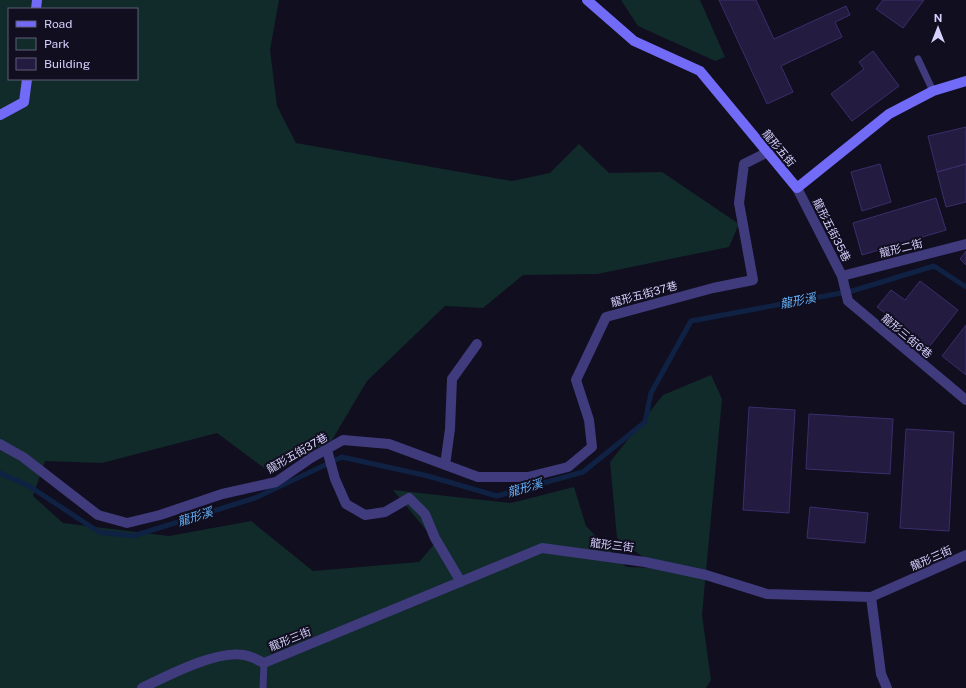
<svg xmlns="http://www.w3.org/2000/svg" width="966" height="688" font-family="'Public Sans','Noto Sans TC',sans-serif">
	<style>
		.green { fill: #112a2a; fill-rule: evenodd }
		.lines { fill: none; stroke-linecap: round; stroke-linejoin: round }
		.stream { stroke: #0f2244; stroke-width: 5 }
		.building { fill: #231b40; stroke: #3b2e6b }
		.lane { stroke: #3f3b7d; stroke-width: 7 }
		.street { stroke: #3f3b7d; stroke-width: 10 }
		.secondary { stroke: #716bf8; stroke-width: 10 }
		.labels { text-anchor: middle; dominant-baseline: central; stroke-width: 4; stroke-linejoin: round; paint-order: stroke }
		.street-label { font-size: 11px; fill: #d6d0fd; stroke: #110e20 }
		.water-label { font-size: 12px; font-style: italic; fill: #63b1f8; stroke: #110e20 }
	</style>
	<rect width="100%" height="100%" fill="#110e20"/>
	<path class="green" d="M0 0H279L270 50 277 106 296 143 512 181 550 173 579 144 609 173 662 172 739 224 729 247 597 274 523 275 483 308 445 306 367 381 332 440 272 474 217 433 102 463 45 461 33 496 63 523 169 536 251 521 313 571 419 562 436 542 393 490 511 503 574 487 586 526 626 567 658 568 617 538 610 462 663 395 711 375 722 399 702 615 711 680 706 688H0ZM9 9H137V79H9Z
		M621 0H700L725 57 715 61 638 26Z"/>
	<g class="lines">
		<path class="stream" d="M0 473 29 486 99 532 133 536 255 498 342 457 428 476 497 496 583 472 645 422 651 393 691 321 852 291 934 266 966 287"/>
	</g>
	<path class="building" d="M719 0H756L774 39 846 6 850 15 835 22 842 37 781 66 793 92 767 104Z
		M883 0H924L903 28 876 9Z
		M873 51 899 86 852 121 831 94 864 69 859 62Z
		M966 127V164L937 172 928 136Z
		M880 164 891 202 862 211 851 172Z
		M966 164V202L946 207 937 172Z
		M936 198 946 230 862 255 853 223Z
		M966 251V265L960 259Z
		M920 281 958 310 929 347 877 307 891 290 905 300Z
		M966 325V375L942 356Z
		M749 407 795 410 789 513 743 510Z
		M809 414 893 419 890 474 806 469Z
		M906 429 954 432 949 531 900 528Z
		M810 507 868 513 865 543 807 538Z"/>
	<g class="lines">
		<path class="lane" d="M918 59 933 91
			M263 688 264 663"/>
		<path class="street" d="M797 188 842 276 848 301 966 400
			M842 276 966 244
			M0 444 23 457 98 515 127 523 160 515 222 494 276 482 311 458 343 440 389 444 478 477H528L568 467 592 447 589 420 576 380 606 317 713 288 753 280 739 203 744 164 768 152
			M327 450 335 479 346 504 365 515 385 512 409 498 425 514 435 538 461 582
			M445 465 450 429 452 379 477 344
			M871 597 881 674 887 688
			M142 688C167 676 216 650 244 655 251 656 258 660 264 663L542 548 645 562 706 575 767 594 871 597 966 555"/>
		<path class="secondary" d="M587 0 634 41 700 71 797 188 889 114 933 91 966 81
			M36 9 37 0
			M0 115 24 102 27 79"/>
	</g>
	<g class="labels">
		<g class="street-label">
			<text transform="translate(779 148) rotate(50)">龍形五街</text>
			<text transform="translate(832 230) rotate(63)">龍形五街35巷</text>
			<text transform="translate(901 248) rotate(-14)">龍形二街</text>
			<text transform="translate(644 294) rotate(-15)">龍形五街37巷</text>
			<text transform="translate(907 336) rotate(40)">龍形三街6巷</text>
			<text transform="translate(297 453) rotate(-30)">龍形五街37巷</text>
			<text transform="translate(612 545) rotate(7)">龍形三街</text>
			<text transform="translate(931 558) rotate(-24)">龍形三街</text>
			<text transform="translate(290 639) rotate(-22)">龍形三街</text>
		</g>
		<g class="water-label">
			<text transform="translate(798 301) rotate(-11)">龍形溪</text>
			<text transform="translate(525 488) rotate(-16)">龍形溪</text>
			<text transform="translate(195 517) rotate(-17)">龍形溪</text>
		</g>
	</g>
	<rect x="8" y="8" width="130" height="72" fill="#110e20" stroke="#605c78"/>
	<rect x="16" y="21" width="20" height="6" fill="#716bf8" stroke="#605c78"/>
	<text x="44" y="28" font-size="12" fill="#d6d0fd">Road</text>
	<rect x="16" y="38" width="20" height="12" fill="#112a2a" stroke="#605c78"/>
	<text x="44" y="48" font-size="12" fill="#d6d0fd">Park</text>
	<rect x="16" y="58" width="20" height="12" fill="#231b40" stroke="#605c78"/>
	<text x="44" y="68" font-size="12" fill="#d6d0fd">Building</text>
	<g transform="translate(938 28)" stroke="#110e20" stroke-width="3" paint-order="stroke">
	<path d="M0-3L7 15L0 10L-7 15Z" fill="#d6d0fd"/>
	<text y="-6" font-size="11" font-weight="bold" text-anchor="middle" fill="#d6d0fd">N</text>
	</g>
</svg>
